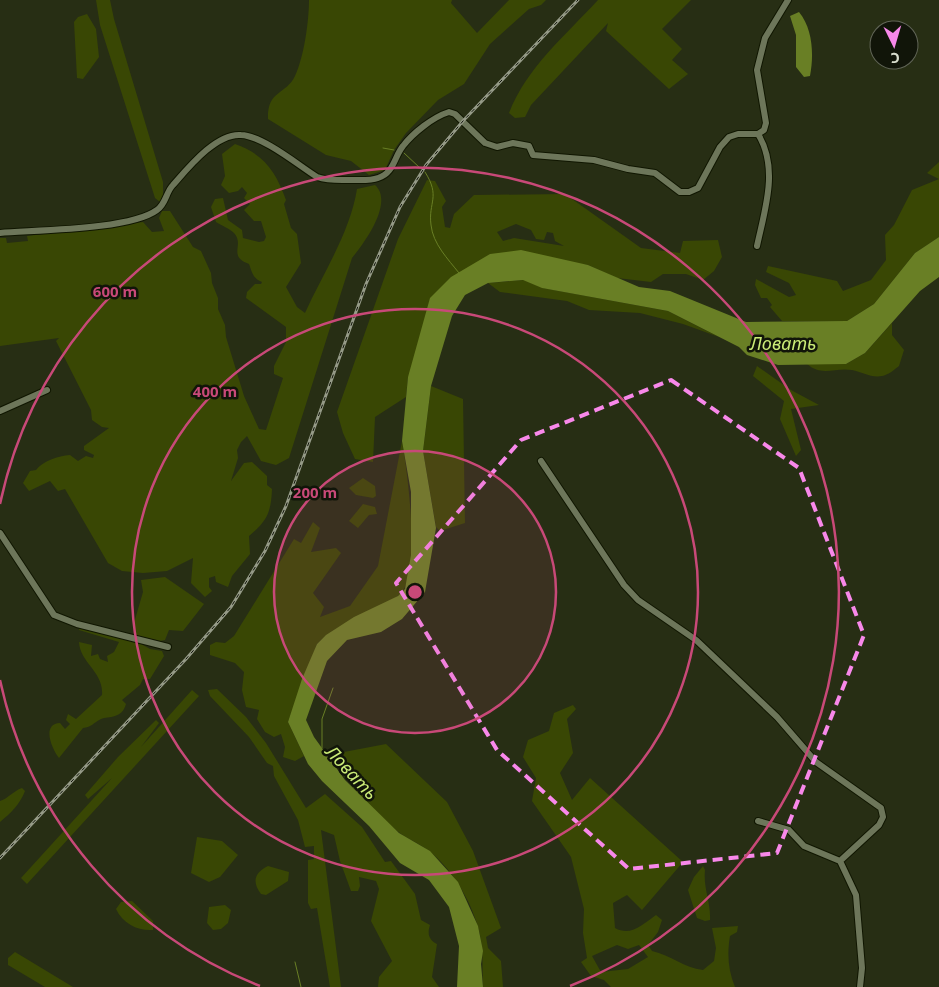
<svg xmlns="http://www.w3.org/2000/svg" width="939" height="987" font-family="'Noto Sans',sans-serif">
	<style>
		.green { fill: #394704; fill-rule: evenodd }
		.water { fill: #697f25 }
		.lines { fill: none; stroke-linecap: round; stroke-linejoin: round }
		.stream { stroke: #697f25; stroke-width: 1 }
		.minor-casing { stroke: #101600; stroke-width: 8 }
		.minor { stroke: #6d765a; stroke-width: 6 }
		.rail-casing { stroke: #969b88; stroke-width: 3 }
		.rail { stroke: #111509; stroke-width: 1; stroke-dasharray: 4; stroke-linecap: butt }
		.marked { fill: none; stroke: #f888ea; stroke-width: 4; stroke-dasharray: 10 6; stroke-linejoin: round }
		.ring { fill: none; stroke: #c84978; stroke-width: 2.5 }
		.labels { text-anchor: middle; dominant-baseline: central; stroke-width: 5; stroke-linejoin: round; paint-order: stroke }
		.water-label { font-size: 18px; font-style: italic; fill: #cbec77; stroke: #111509 }
		.centre { fill: #c84978; stroke: #111509; stroke-width: 2.5 }
		.ring-label { font-size: 15px; text-anchor: middle; font-weight: bold; fill: #c84978; stroke: #111509; stroke-width: 5; stroke-linejoin: round; paint-order: stroke }
	</style>
	<rect width="100%" height="100%" fill="#272e14"/>
	<path class="green" d="M96 0H110L114 19 163 182V196L160 202 155 198 100 25Z
		M309 0H452L451 3 477 33 509 0H546L541 5 529 9 490 44 464 84 438 100 406 133 394 150 385 170 369 175 351 161 326 155 268 119C267 90 286 95 295 76 304 57 309 21 309 0Z
		M598 0H691L662 29 682 49 672 60 688 74 669 89 606 31 608 23 531 105 525 117 515 118 509 113C527 67 565 36 598 0Z
		M87 14 96 29 99 57 83 79 77 78 74 22 78 17Z
		M235 144C264 154 276 172 286 200L284 204 291 228 297 234 301 263 286 287 297 307 305 313C323 273 350 233 357 189L375 185C394 202 365 242 352 258L289 458 276 465 261 461 247 436 241 442 237 450 238 458 231 481 244 463 252 462 267 476V485L272 489C271 513 267 521 249 536L250 554 232 576 228 587 216 582 215 576 209 578V587L212 591 205 597 191 583 193 558 167 571 143 573 122 571 108 563 65 489 58 491 50 481 29 491 23 483 30 471 36 470C43 461 58 456 70 455L78 461 86 456 93 458 94 455 84 450V446L109 428 102 427 92 420 91 410 56 341 59 338 0 346V238H6L7 243 28 241 27 236 143 222 152 232 164 231 159 218 162 211H170L193 247 201 251 211 273 212 283 218 298V309L225 325 226 337 244 396 259 429 266 430 283 378 274 374V366L286 342V327L246 298 247 292 255 284H261L262 282C253 279 252 272 249 264 227 256 245 245 234 233 230 229 221 225 216 222L211 207 215 199 223 198 228 220 242 230 243 238 259 242 264 241 266 237 261 221H254L244 210 250 204 244 198 247 193 242 187 238 191 229 193 221 185 225 176 222 154Z
		M939 162V237L915 253 874 304 847 321H782L770 307 772 305 767 298H761L755 285 756 279 789 297 796 295 789 283 766 272 768 266 837 281 843 291 871 280 886 260 885 235 894 225 912 190 939 179 927 173Z
		M427 180 435 181 446 201 442 207 445 227 450 228 454 214 474 195 565 194 641 248 680 253 683 241 718 240 722 257 714 271 703 280 686 274H663L651 282 617 278 588 265 490 254 408 377 406 397 375 417 373 462 355 459 343 433 337 412 398 239ZM516 224 531 230 536 239 544 240 547 232 553 233 555 241 564 246 514 238 503 241 497 232Z
		M524 280 543 288 668 311 719 337 683 324 640 313 589 310 567 301 500 292 488 283Z
		M892 323V335L904 350 899 366C894 370 888 375 882 376 871 378 862 372 852 370 835 367 822 377 807 364H846L865 353Z
		M757 366 791 390 819 405 791 409 801 450 796 456 780 419 784 401 753 376Z
		M431 386 463 399 465 523 440 531 436 527 423 451Z
		M402 441C407 469 423 579 398 596 372 615 340 620 317 644L288 722 304 756 295 761 283 757 285 747 281 734 274 737 265 732 257 719 259 710 246 707 242 690 244 672 235 663 210 655V645L216 642 225 643 234 636 294 539 301 543 313 522 320 528 311 552 336 548 341 553 313 593 324 607 320 617 350 606 378 566Z
		M363 478 375 486 376 496 373 498 356 495 349 488Z
		M363 504 375 507 377 514 369 515 358 528 349 521Z
		M165 577 204 604 183 631 169 630 165 640 160 641 136 636 134 623 143 592 141 580Z
		M80 626 134 640 150 649 162 651 164 656 150 679H143L140 685 122 700 126 704C122 719 109 716 101 719 93 723 92 727 83 728L59 758C52 749 41 724 60 723L65 729 70 724 66 720 68 714 76 719 102 695C104 672 80 663 79 642L92 645 91 656 98 654 100 659 108 662 107 656 114 652 119 642 79 630Z
		M217 689 246 717 266 743 306 808 325 794 362 827 385 862 391 861 415 894 421 920 430 925C427 934 429 940 437 944L432 977 439 987H378L379 977 392 961 371 921 379 889 376 881 359 877 360 886 358 891H351L340 861 334 835 321 830 341 987H330L317 908 311 909 308 903V860L314 859V846L305 847 298 820 274 776 273 766 267 763 249 737 210 696 208 690Z
		M192 690 199 696 27 884 21 878 112 778 88 799 85 795 118 757 156 720 159 723 141 747Z
		M573 705 576 709 567 719 573 753 560 773 572 800 590 778 683 862 642 910 627 895 613 903 615 928C631 937 643 924 656 915L662 920 658 932 648 945 652 951C671 955 684 968 703 970L714 961 716 948 712 928 738 926 737 932 730 936C727 954 728 970 735 987H611L604 980 591 976 581 962 587 958 583 933 584 909 571 857 532 801 536 778 523 757 528 740 549 731 554 713ZM617 945 628 949 639 945 648 957 628 969 601 972 592 956Z
		M386 744 447 802 473 851 501 928 486 937 488 948 501 961 503 987H483C482 967 484 947 478 927 470 899 452 869 429 851 419 843 407 839 397 831 371 808 348 784 328 755Z
		M22 788 25 791C20 804 11 813 0 822V801C9 798 13 791 22 788Z
		M197 837 222 841 238 855 220 877 209 882 191 873Z
		M268 866 289 872 288 881 266 895 261 894C252 882 254 873 268 866Z
		M703 866 705 870C703 888 711 902 710 920L705 921 697 918 688 890 694 877Z
		M132 901 153 921V930C138 931 123 924 116 909L121 902Z
		M225 905 231 910 228 923 221 929 213 930 207 923 209 907Z
		M15 952 73 987H45L8 965V958Z"/>
	<path class="water" d="M799 12C813 29 814 55 810 76L804 77 796 67V35L790 16Z
		M939 237V277L920 291 865 353 846 364 778 365 747 355 739 347 668 311 542 288 523 280 488 283 465 295 452 316 431 386 423 451 436 528 425 592 402 619 381 632 347 640 327 661 306 720 314 737 345 780 399 833 430 851 458 882 478 926 483 951 481 964 483 987H457L459 946 449 907 429 880 400 863 369 826 322 781 308 764 288 722 302 679 317 644 326 635 354 617 398 596 405 589 411 555V492L402 441 408 377 430 298 451 277 490 254 521 250 588 265 639 287 670 291 746 322 847 321 874 304 915 253Z"/>
	<g class="lines">
		<path class="stream" d="M383 148 394 150
			M404 153 420 168
			M425 172C441 197 428 202 431 225 433 244 448 259 459 273
			M322 748V719L333 688
			M295 962 301 987"/>
		<g class="minor-casing">
			<path id="minor" d="M0 233C36 230 130 230 157 210 166 204 166 192 173 185 188 168 216 133 241 135 263 136 298 165 317 177 329 181 339 180 351 180 360 180 370 181 378 178 394 173 394 157 403 146 413 133 433 117 449 112L455 114 485 143 497 147 513 143 529 146 533 155 594 160 628 169 655 173 680 192H689L698 188 720 147 729 137 738 134H758
				M757 246C765 209 779 168 758 134L764 130 766 123 757 70 765 38 788 0
				M0 411 47 390
				M541 461 624 585 638 600 696 640 777 717 816 762 881 808 883 817 879 825 840 861
				M0 533 54 615 77 624 168 647
				M758 821 789 830 804 846 840 861
				M840 861 856 895 862 968 860 987"/>
		</g>
		<use href="#minor" class="minor"/>
		<g class="rail-casing">
			<path id="rail" d="M0 858 186 659 231 607 265 551 286 506 366 284 400 207 426 165 463 121 578 0"/>
		</g>
		<use href="#rail" class="rail"/>
	</g>
	<path class="marked" d="M671 380 799 468 864 635 777 853 629 869 497 750 396 583 521 440Z"/>
	<circle cx="415" cy="592" r="141" fill="#c84978" fill-opacity=".12"/>
	<g class="ring">
		<circle cx="415" cy="592" r="141"/>
		<circle cx="415" cy="592" r="283"/>
		<path d="M260 986A424 424 0 0 1 0 680M0 504A424 424 0 1 1 570 986"/>
	</g>
	<g class="labels">
		<g class="water-label">
			<text x="783" y="343">Ловать</text>
			<text transform="translate(352 772) rotate(47)">Ловать</text>
		</g>
	</g>
	<circle cx="415" cy="592" r="8" class="centre"/>
	<g class="ring-label">
		<text x="115" y="297">600 m</text>
		<text x="215" y="397">400 m</text>
		<text x="315" y="498">200 m</text>
	</g>
	<g transform="translate(894 45) rotate(175)"><circle r="24" fill="#111509" stroke="#616557"/>
	<path d="M0-4L9 19L0 12L-9 19Z" fill="#f888ea"/>
	<text y="-8" font-size="14" font-weight="bold" text-anchor="middle" fill="#d8ddcd">С</text>
	</g>
</svg>
